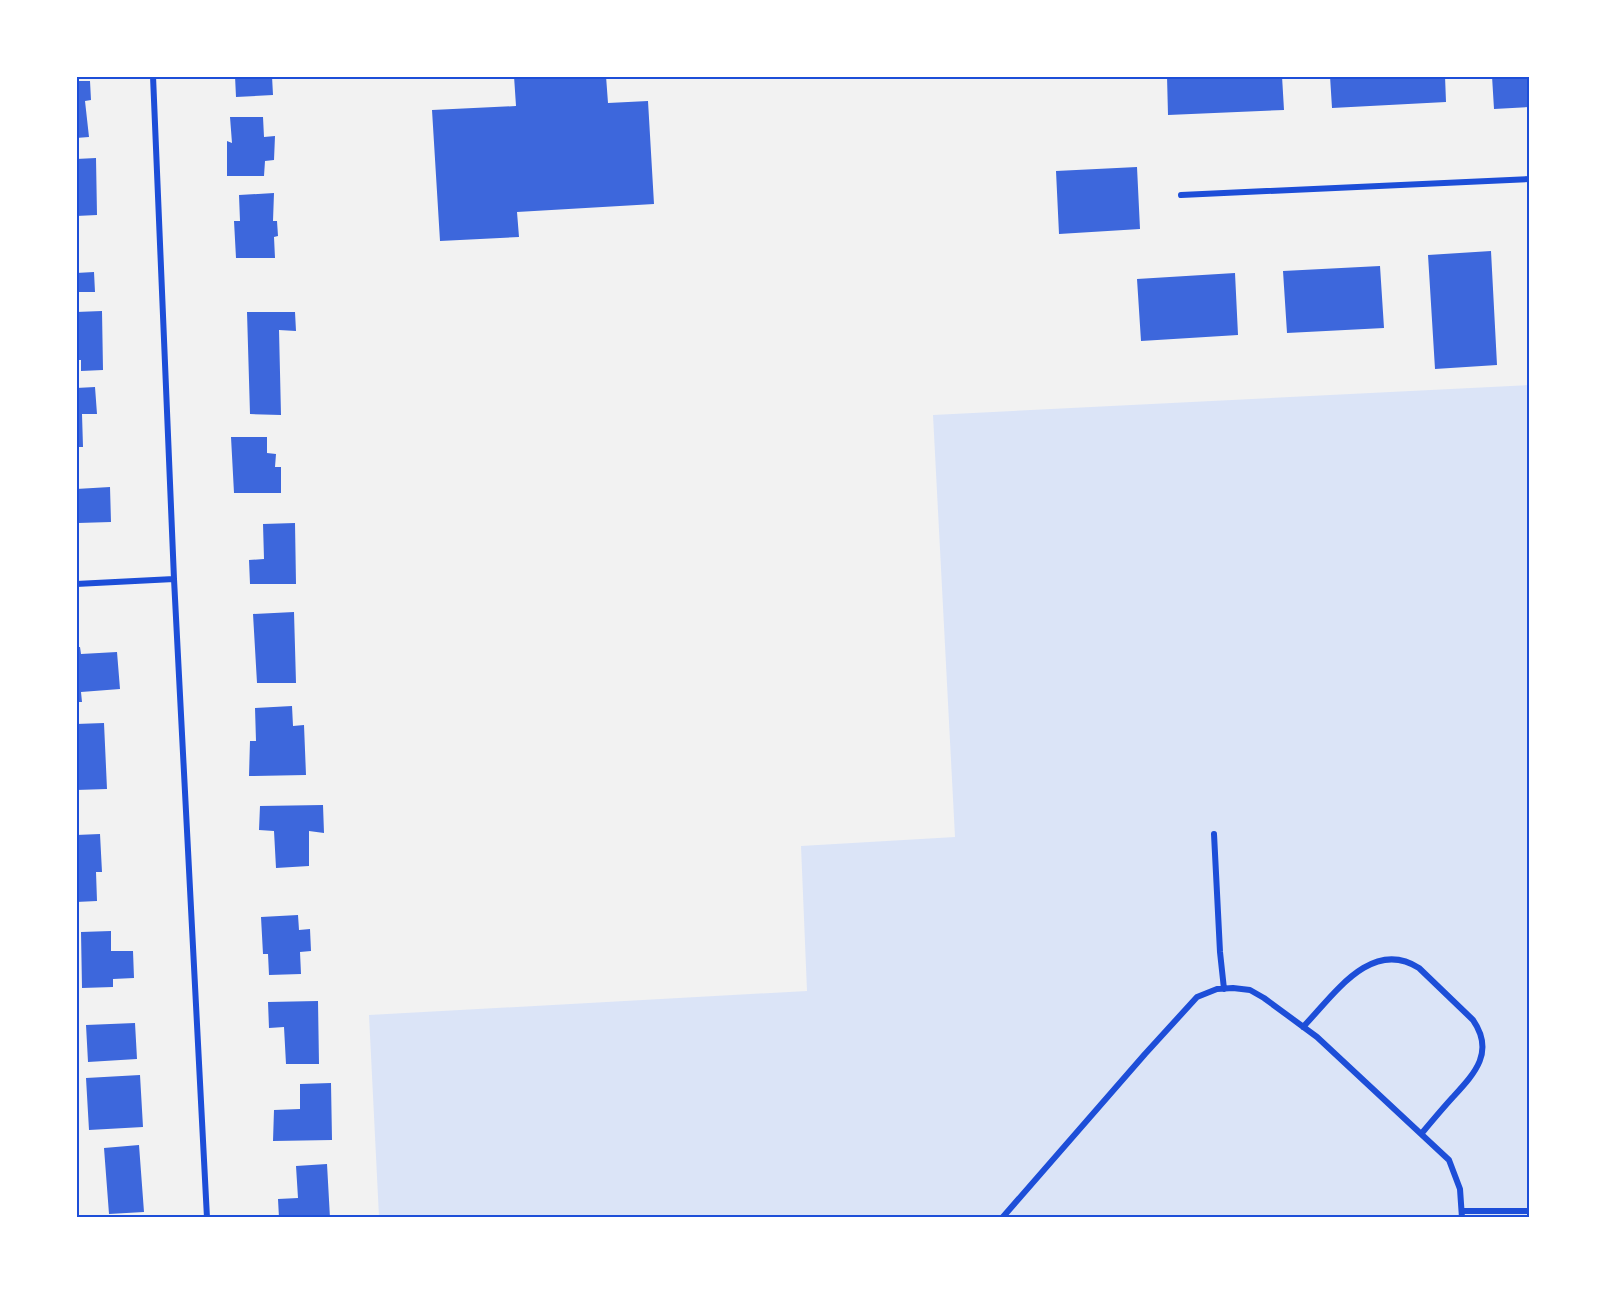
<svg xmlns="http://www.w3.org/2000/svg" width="1606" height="1294" font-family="Manrope,sans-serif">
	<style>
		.green { fill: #dbe4f7 }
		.building { fill: #3d67dc }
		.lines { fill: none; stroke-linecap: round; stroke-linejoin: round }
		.minor { stroke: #1d4ed8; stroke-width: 6 }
		.neatline { fill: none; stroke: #1d4ed8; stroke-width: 2 }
	</style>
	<rect width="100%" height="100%" fill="#f2f2f2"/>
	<path class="green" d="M1529 385V1217H379L369 1015 807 991 801 846 955 837 933 415Z"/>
	<path class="building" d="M235 76H272L273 95 236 97Z
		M514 76H606L608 103 648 101 654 204 517 212 519 237 440 241 432 110 516 106Z
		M1167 76H1282L1284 110 1168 115Z
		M1330 76H1445L1446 102 1332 108Z
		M1492 76H1530V107L1494 109Z
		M76 81H90L91 100 85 101 89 137 76 138Z
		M230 117H263L264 137 275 136 274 160 265 161 264 176H227V141L232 143Z
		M96 158 97 215 76 216V159Z
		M1137 167 1140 229 1059 234 1056 171Z
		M274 193 273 221H277L278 236 274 237 275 258H236L234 221H240L239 195Z
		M1491 251 1497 365 1435 369 1428 255Z
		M1380 266 1384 328 1287 333 1283 271Z
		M94 272 95 292H76V273Z
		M1235 273 1238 335 1141 341 1137 279Z
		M102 311 103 370 81 371V360H76V312Z
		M247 312H295L296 331 279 330 281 415 250 414Z
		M95 387 97 414H82L83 447H76V388Z
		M231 437H267V453L276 454 275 467H281V493H234Z
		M110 487 111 522 78 523V519H76V489Z
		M295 523 296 584H250L249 560 264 559 263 524Z
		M294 612 296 683H257L253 614Z
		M76 647H80L81 654 117 652 120 689 81 692 82 702H76Z
		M292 706 293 726 304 725 306 775 249 776 250 741H256L255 708Z
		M104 723 107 789 76 790V724Z
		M323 805 324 833 309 831V866L276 868 274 831 259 830 260 806Z
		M100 834 102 872H96L97 901 76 902V835Z
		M298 915 299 930 310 929 311 951 300 952 301 974 269 975 268 954H263L261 917Z
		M111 931V951H133L134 978 113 979V987L82 988 81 932Z
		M318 1001 319 1064H286L284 1027 269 1028 268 1002Z
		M135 1023 137 1059 88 1062 86 1025Z
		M140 1075 143 1127 89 1130 86 1078Z
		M331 1083 332 1140 273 1141 274 1110 300 1109V1084Z
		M139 1145 144 1212 109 1214 104 1148Z
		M327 1164 330 1218H279L278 1199 298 1198 296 1166Z"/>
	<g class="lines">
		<path class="minor" d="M153 76 174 579 207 1218
			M1181 195 1530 179
			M76 584 174 579
			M1214 834 1220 952 1224 989
			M1303 1027C1333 996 1371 937 1419 968L1473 1020C1495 1052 1475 1073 1453 1097 1442 1109 1432 1121 1422 1133
			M1462 1211H1530
			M1002 1218 1145 1054 1197 997 1217 989 1233 988 1250 990 1264 998 1317 1037 1449 1160 1460 1189 1462 1218"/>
	</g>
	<rect width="1606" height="1294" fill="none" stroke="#ffffff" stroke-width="156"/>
	<rect x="78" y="78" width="1450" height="1138" class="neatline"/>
</svg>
